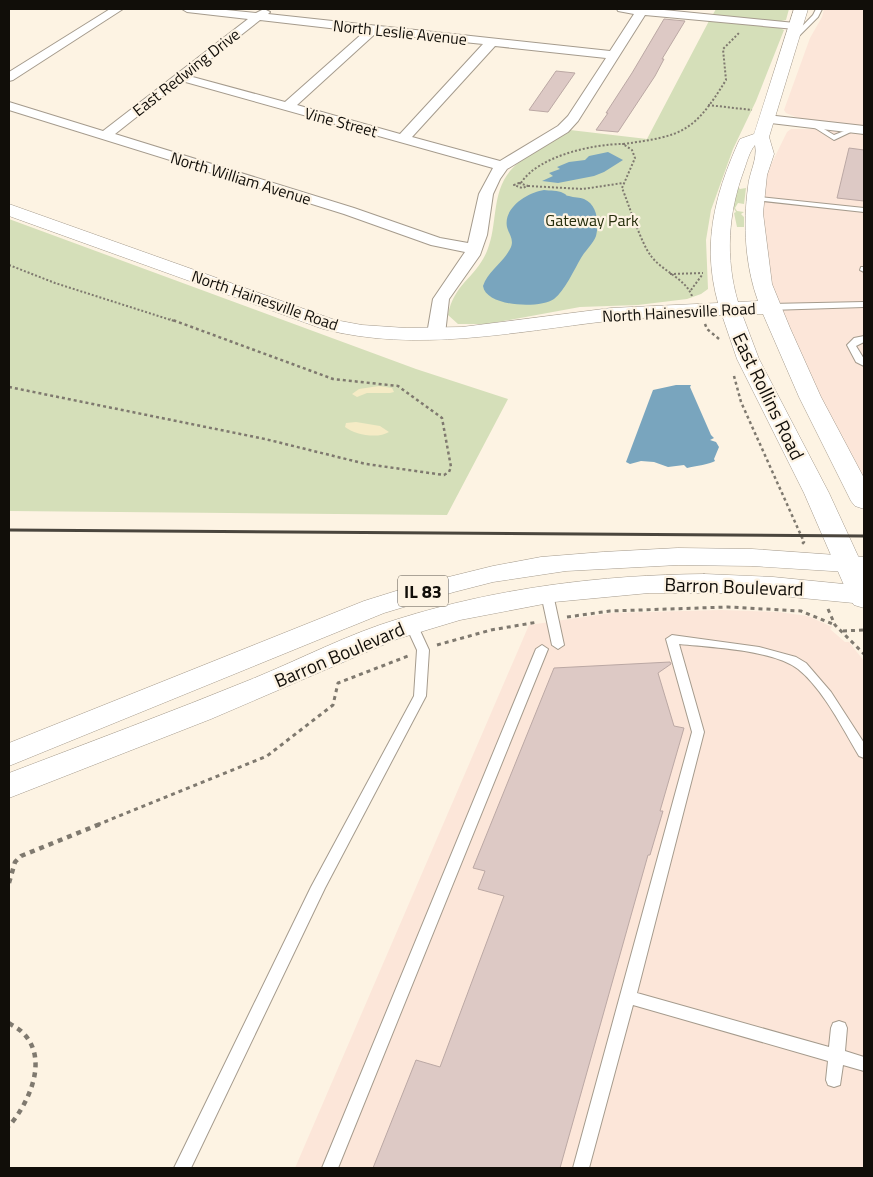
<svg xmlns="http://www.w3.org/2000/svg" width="873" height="1177" font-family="'Titillium Web',sans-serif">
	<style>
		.commercial { fill: #fce6d9 }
		.green { fill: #d5dfb9 }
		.sand { fill: #f5ebc5 }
		.water { fill: #79a5be }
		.building { fill: #ddc9c5; stroke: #bba8a4 }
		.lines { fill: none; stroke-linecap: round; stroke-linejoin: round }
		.service-casing { stroke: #a59b8d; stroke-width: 2 }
		.minor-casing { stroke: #a59b8d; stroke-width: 2 }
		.secondary-casing { stroke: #a59b8d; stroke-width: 1 }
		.primary-casing { stroke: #a59b8d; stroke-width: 1 }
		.path-far3 { stroke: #7f796f; stroke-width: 2; stroke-dasharray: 2 2; stroke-linecap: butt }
		.path-far2 { stroke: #7f796f; stroke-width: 2.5; stroke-dasharray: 3 3; stroke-linecap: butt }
		.path-far1 { stroke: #7f796f; stroke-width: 3; stroke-dasharray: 4 4; stroke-linecap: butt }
		.path { stroke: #7f796f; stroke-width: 4.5; stroke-dasharray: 5 5; stroke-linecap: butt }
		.service { fill: #fff; fill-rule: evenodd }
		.minor { fill: #fff; fill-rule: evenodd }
		.secondary { fill: #fff; fill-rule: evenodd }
		.primary { fill: #fff; fill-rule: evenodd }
		.rail { stroke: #4a453d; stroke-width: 3 }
		.labels { text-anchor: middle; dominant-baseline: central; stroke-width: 4.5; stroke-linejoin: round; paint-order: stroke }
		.far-street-label { font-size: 16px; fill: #110e09; stroke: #fdf3e3 }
		.far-park-label { font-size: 16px; fill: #272e0c; stroke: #fdf3e3 }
		.shield { fill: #fdf3e3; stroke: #58534a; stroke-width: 1 }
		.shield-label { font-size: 18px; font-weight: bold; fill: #110e09 }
		.street-label { font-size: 19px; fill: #110e09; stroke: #fdf3e3 }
	</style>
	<rect width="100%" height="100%" fill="#fdf3e3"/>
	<path class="commercial" d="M824 9H864V126L798 118 786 113 784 110 810 38 822 17Z
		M791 129H822L864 134V489L770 298 762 210 763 181 787 132Z
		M721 610 778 612 808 616 832 627 830 629 845 642H849L864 661V1168H295L529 625 611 613Z"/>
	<path class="green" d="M716 9H789L786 20 776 22 712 16Z
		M710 19 776 26 784 30 756 101 733 149 711 210 706 240 708 289 701 294 687 299 638 305 580 307 487 324H458L448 315C454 283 476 278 487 251 498 225 491 194 510 171 524 154 553 143 570 130L647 139Z
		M737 186 740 189 746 188 744 204 738 203 735 208 737 211 744 212 741 214 744 217V227H737L734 213 736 212 733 207Z
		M9 219 416 369 508 399 447 515 9 511Z"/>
	<path class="sand" d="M379 386 392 388 394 392 390 393H367L357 397 352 394 359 389Z
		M356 422 380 426 389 432C378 439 355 435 345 427L346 423Z"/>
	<path class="water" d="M608 152 623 160 604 172 594 176 558 183 542 181 553 176 549 173 560 169 557 167 569 162 585 160 589 156Z
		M544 190C550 191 558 190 563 193 568 195 564 195 569 196 574 198 580 197 584 199 598 205 599 224 596 236 593 244 585 251 581 258 574 270 565 290 554 299 540 309 486 307 483 286 488 271 503 263 510 249 515 240 509 235 507 227 503 207 529 192 544 190Z
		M676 385H691L690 387 711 435 714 438 710 440 716 442 719 447 714 459 715 461C711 464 695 466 687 468L684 465 668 467 654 462 641 461 630 464 626 462 653 390Z"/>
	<path class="building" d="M664 19 685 21 662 59H664L655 76 618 132 596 130 608 113H606L632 73Z
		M556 71 575 73 548 112 529 110Z
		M849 148 864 150V201L837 198Z
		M670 662 671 664 658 673 674 726 684 728 660 811H663L650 855H648L560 1168H373L416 1060 440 1067 504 896 478 889 485 871 473 868 554 668Z"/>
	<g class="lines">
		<g class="service-casing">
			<path id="service" d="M816 9H822L818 17 793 42H789V40L813 15Z
				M814 123 834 135 852 128 857 129 834 140 812 126V124Z
				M751 196 864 208V212L754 200 750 198Z
				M861 267H864V272L860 270Z
				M864 302V307L770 310 766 307 770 304Z
				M864 336V342L856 346 864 359V366L856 362 847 345 854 338Z
				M547 590 553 594 564 645 558 649 552 645 541 594Z
				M411 620 417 624 429 650 426 696 325 888 191 1168H174L311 887 414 696 417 650 405 624Z
				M672 635 759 647 796 657 806 663 831 692 864 743V758L859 756C843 729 823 689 798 669 774 650 710 647 679 644L704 732 637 993 829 1047 831 1028 833 1023 839 1021 845 1023 847 1028 845 1051 864 1057V1071L843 1065 840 1085 834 1087 828 1085 826 1080 828 1061 633 1005 589 1168H573L692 732 666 639Z
				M542 645 548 649 338 1168H322L536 649Z"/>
		</g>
		<g class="minor-casing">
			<path id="minor" d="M110 9H123L13 80 9 81V72Z
				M182 9H216L256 13 264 9 270 12 268 14 610 51 634 14 618 11 617 9H654L795 23 801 26 795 29 645 15 578 121 568 132 507 169 500 179 493 194 487 235 480 255 449 299 445 334 442 338 436 339 430 338 427 334 433 299 465 252 431 245 344 214 9 110V102L103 131 248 19 187 12ZM260 20 364 32 285 102 189 76ZM376 33 483 44 400 134 297 105ZM495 46 606 58 568 116 558 126 500 161 412 137ZM182 81 493 168 479 194 468 243 440 238 354 208 115 134Z
				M767 115 864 126V134L762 122 760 119 762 116Z"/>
		</g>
		<g class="secondary-casing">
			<path id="secondary" d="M794 9H808L769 137 774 154 767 175 763 213 772 284 790 328 821 397 864 478V509L855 506 851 501 799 397 763 314H742L759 359 829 493 864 569V608L854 605 850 599 804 493 737 359 722 315C684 317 645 316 608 321 513 332 417 353 323 329L9 216V204L335 320 362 325 406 328 462 327 611 308 718 303C702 245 714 197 738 143L740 139 754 134ZM755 145C758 159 749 173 748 187 743 225 745 265 758 301L738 302C725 258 728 213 744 170 747 162 749 152 755 145Z"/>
		</g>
		<g class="primary-casing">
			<path id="primary" d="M678 548 752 549 864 557V573L752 566 678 565 566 571 493 582 454 592 384 613 9 766V743L364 601 412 586 493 566 541 557 603 552Z
				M704 574 773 577 864 586V604L750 593H649L554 602 460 620 397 639 211 719 9 798V773C90 742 171 712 252 679 301 659 348 634 398 619 497 588 601 575 704 574Z"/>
		</g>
		<path class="path-far3" d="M708 105 752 110
			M519 183 528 186 522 188 514 185Z
			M521 183C538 156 593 144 623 144
			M528 186 583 189 623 183
			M9 265 55 283 174 321
			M670 274 703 273
			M691 290 702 275
			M692 296C685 278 663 272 651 256 641 243 629 205 622 188L635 158 632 150 623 144C683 136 694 132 726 80L723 49 739 33"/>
		<path class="path-far2" d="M705 324 707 329 719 339
			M734 376 741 402 804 542 802 544
			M9 387 265 439 366 464 444 475 449 472 451 467 442 418 398 386 333 379 170 319"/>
		<path class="path-far1" d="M828 609 835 625 864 654
			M567 617 610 611 728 607 801 611 835 625
			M843 631 864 630
			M437 645 491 630 538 622
			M97 825 267 756 333 705 338 683 408 656"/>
		<path class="path" d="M9 883 15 862 21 856 100 824
			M9 1023C13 1026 18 1028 22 1032 50 1058 29 1103 9 1126"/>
		<use href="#service" class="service"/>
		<use href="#minor" class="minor"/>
		<use href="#secondary" class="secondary"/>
		<use href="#primary" class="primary"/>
		<path class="rail" d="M9 530 864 536"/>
	</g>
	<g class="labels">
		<g class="far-street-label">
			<text transform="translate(400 32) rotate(6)">North Leslie Avenue</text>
			<text transform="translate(186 72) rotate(-38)">East Redwing Drive</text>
			<text transform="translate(341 122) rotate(15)">Vine Street</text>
			<text transform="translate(241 178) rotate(17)">North William Avenue</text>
			<text transform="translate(265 300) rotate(19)">North Hainesville Road</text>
			<text transform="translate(679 312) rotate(-3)">North Hainesville Road</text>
		</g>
		<g class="far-park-label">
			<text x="592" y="220">Gateway Park</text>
		</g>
		<rect class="shield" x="398" y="575.5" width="50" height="31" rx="4"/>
		<g class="shield-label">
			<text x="423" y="591">IL 83</text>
		</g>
		<g class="street-label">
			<text transform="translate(769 396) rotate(64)">East Rollins Road</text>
			<text transform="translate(734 586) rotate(2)">Barron Boulevard</text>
			<text transform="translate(339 654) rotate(-23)">Barron Boulevard</text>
		</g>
	</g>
	<rect width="873" height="1177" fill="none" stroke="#110e09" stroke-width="20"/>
</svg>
